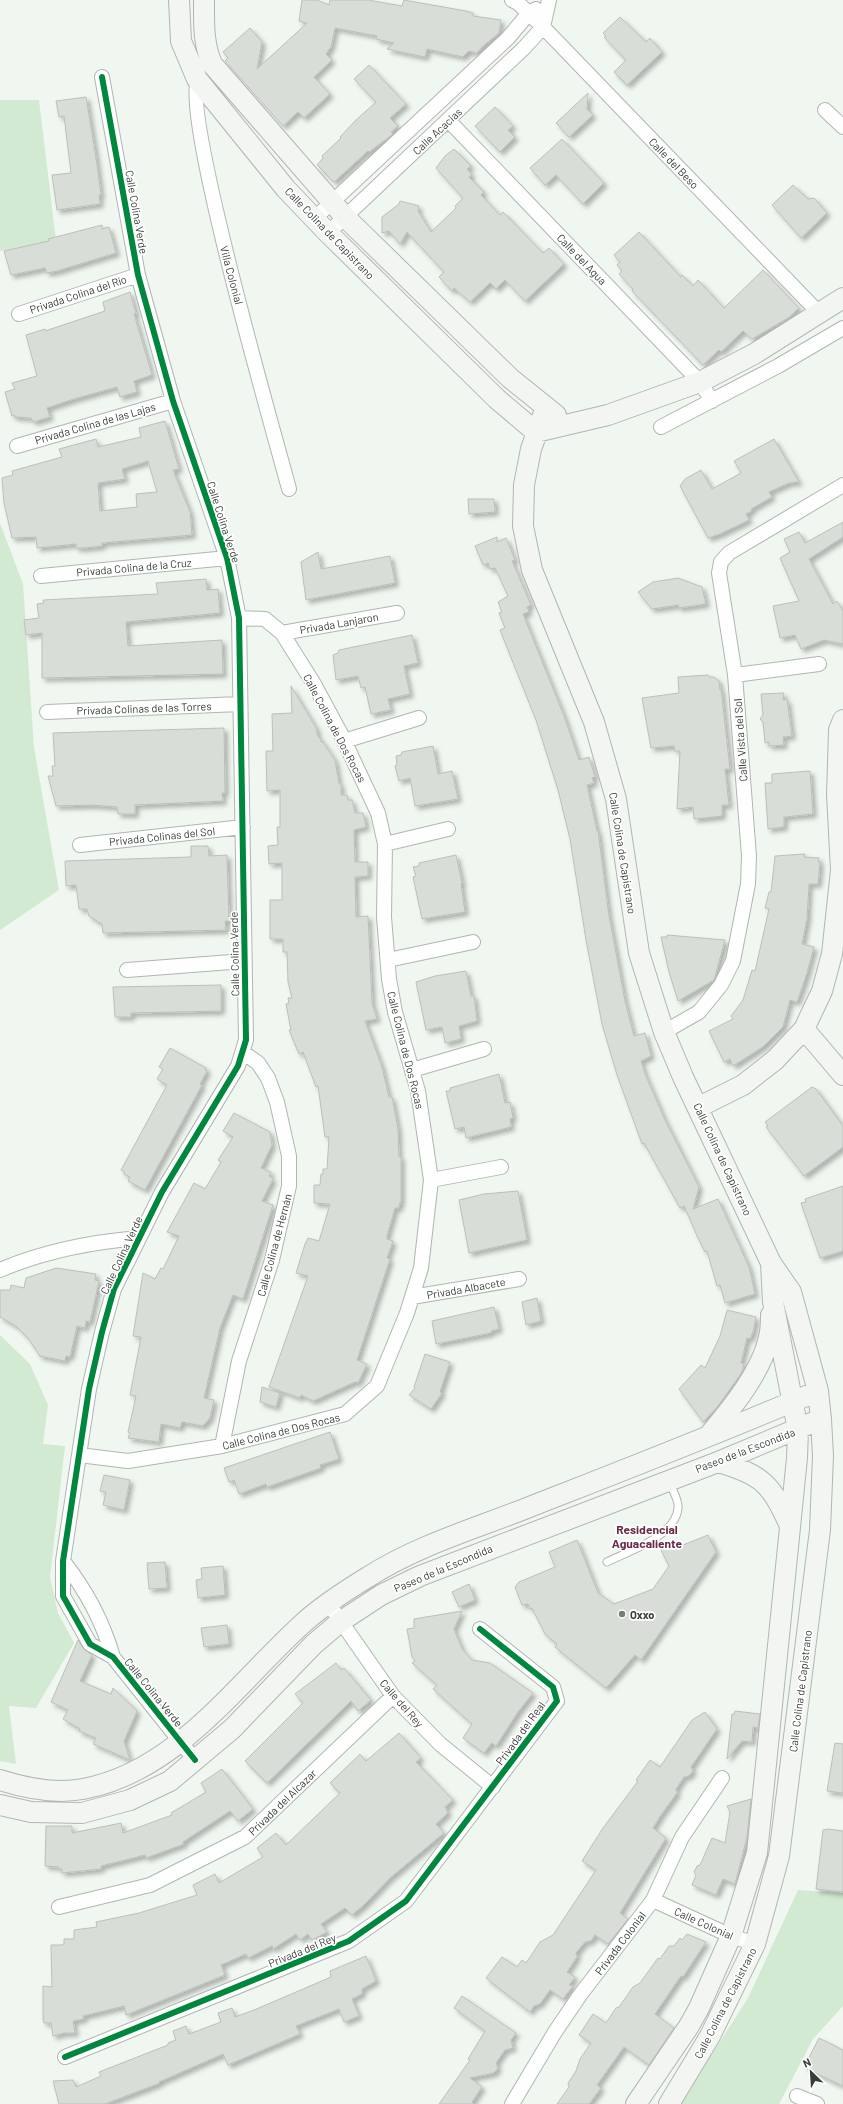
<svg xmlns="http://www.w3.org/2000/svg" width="843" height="2104" font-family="Barlow,sans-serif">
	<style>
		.green { fill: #d2ead1 }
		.building { fill: #d9ddd8; stroke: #bbc0bb; fill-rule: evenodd; filter: url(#shadow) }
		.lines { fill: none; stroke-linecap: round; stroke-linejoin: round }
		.lane-casing { stroke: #b1b6b1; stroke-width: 9 }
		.street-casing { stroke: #b1b6b1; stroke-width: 16 }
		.secondary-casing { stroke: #b1b6b1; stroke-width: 22 }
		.lane { stroke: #fdfefd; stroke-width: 7 }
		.street { stroke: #fdfefd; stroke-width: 14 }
		.secondary { stroke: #f2f5f2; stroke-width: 20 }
		.cycleway-casing { stroke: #fff; stroke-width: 8 }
		.cycleway { stroke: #00873e; stroke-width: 6 }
		.poi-dot { fill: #797e79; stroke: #fff; stroke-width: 1.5 }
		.labels { text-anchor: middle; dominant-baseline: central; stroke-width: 3.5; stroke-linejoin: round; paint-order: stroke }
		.street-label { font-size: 11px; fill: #393e39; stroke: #fff }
		.poi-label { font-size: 11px; font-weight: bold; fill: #393e39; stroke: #fff; text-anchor: start }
		.neighbourhood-label { font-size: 12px; font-weight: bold; fill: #6a2948; stroke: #fff }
	</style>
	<defs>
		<filter id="shadow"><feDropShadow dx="3.5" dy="3.5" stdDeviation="2" flood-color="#0004"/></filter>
	</defs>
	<rect width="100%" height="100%" fill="#f0f6f0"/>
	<path class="green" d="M0 100H39L56 241 0 251Z
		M0 523 23 584 34 748 59 890 0 930Z
		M0 1335 30 1364 48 1405 43 1444 65 1446 50 1577 58 1613 74 1643 36 1708 9 1706 16 1764 0 1761Z
		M798 1890 843 1893V2006L813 2039 779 2104H680L748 1998Z"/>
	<path class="building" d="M302 0H317L329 5 330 0H368L402 6 404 0 466 11 473 13V16L501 20 499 33 482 47 477 53 469 51 463 57 427 49 425 57 387 49 394 43 376 39 377 36 335 28 331 47 326 54 332 60 314 77 330 94 304 118 298 112 283 126 225 61 228 58 223 52 250 28 262 42 257 69 307 23 299 21Z
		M620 17 646 42 650 38 662 52 627 85 614 72 626 60 604 37 606 36 603 33Z
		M369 65 406 104 390 118 398 126 391 132 393 134 369 152 368 151 334 182 317 165 323 158 322 156 341 138 340 137 355 121 376 102 354 79Z
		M588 93 587 109 593 115 569 137 556 123Z
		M86 97 96 158 101 195H99L100 204 57 210 52 175 71 173 64 116 59 117 56 101Z
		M495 107 513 126 508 130 515 137 500 152 475 126Z
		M562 139 604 183 583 204 556 175 545 185 530 168Z
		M454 149 471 166 467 169 472 175 469 177 484 192 481 195 500 215 503 212 543 253 549 248 564 264 525 301 505 280 496 289 490 283 470 302 454 288 452 291 439 277 444 272 407 232 400 244 389 231 382 233V217L399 204 400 201 419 206 418 211 431 232 456 208 455 206 463 198 436 168 445 156Z
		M793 185 808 199 814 198 827 213 801 238 772 205Z
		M102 225V229L109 227 116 253 57 271 47 273 45 268 11 275 4 251 49 241 48 239Z
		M639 232 681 277 682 275 693 286 698 280 724 308 763 270 799 308 788 318 752 339 743 331 721 352 719 350 703 365 632 291 633 289 619 274 622 271 617 265 620 262 614 255Z
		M130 292 136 314H134L152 375 134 381 137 392 120 397 117 387 74 399 47 408 50 417 33 422 31 418 15 417 14 415 12 416 5 392 15 389 12 383 37 376 26 335 45 329V331L105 311 103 302Z
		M165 421 179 469 173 470 190 512 192 535 102 543V546L84 548H76V544L37 548 36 537 12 538 4 503 2 478 13 475 12 471 62 457 59 449 96 439 98 447 141 437 139 428ZM148 461 157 492 136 494 137 507 100 511 98 483 125 479 122 469Z
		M774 439 799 482 789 483 769 492 772 497 751 509 752 511 746 514 749 520 720 534 708 538 680 486 685 479 701 470 712 489 741 473 734 461Z
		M468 499H494L495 512 469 514Z
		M843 522V537L809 559 833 604 837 601 843 611V644L824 640 801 649 795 635 780 638 773 606 799 601 780 558 790 552 784 539 799 532 805 543Z
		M497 537V542L506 538 515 560 512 561 531 605 527 607 529 612 523 614 564 716 579 760 589 757 595 777 592 778 594 783 587 785 597 831H598L609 916 625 1001 634 1036 645 1033 651 1056 641 1061 645 1074 665 1120 699 1187 693 1209 718 1199 749 1267 755 1294 725 1303 720 1285 717 1286 707 1251 705 1252 698 1238 684 1206 680 1208 644 1143 642 1144 617 1075 602 1024 586 940 570 839 558 790 536 720 500 630 505 628 499 613 502 612 498 602 508 596 495 568 490 569 488 563 483 565 475 546Z
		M318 552 321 569 390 556 395 583 306 600 301 562Z
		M678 578 702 587 706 604 679 608 678 605 652 609 638 592 653 582Z
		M206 579 207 590 218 589 220 613 126 622 128 646 222 640 223 674 42 678V633L26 635 24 620 39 618 37 604 44 603 43 600 158 594 156 583Z
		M412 635 418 663 404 666 410 694 388 699 391 710 371 714 365 687 361 688 358 676 336 680 333 655 338 653 339 650Z
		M708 675 709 677H714L719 681 720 690 721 689 730 769H725L729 805H722V816L694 819 693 807 677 809 680 751H675L674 746 651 748 642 698 679 693 678 677Z
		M291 686 318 731H316L319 738H321V742H323L335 760 339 784H341V795H347L348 800H352L355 813H363L366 827 354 830 355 862H368V876L355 877 356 917 368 916 372 1003 377 1019 365 1021 382 1067 389 1097H392L398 1129 399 1157H401V1202H400L399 1208H395L387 1236V1239L393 1241 387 1258 390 1259 357 1360 367 1364 358 1383 355 1382 313 1401 301 1395 300 1398 269 1387 308 1276 296 1273 305 1244 308 1238 319 1241 330 1204 314 1203V1185H320L321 1174H323V1169H327L329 1137H325L318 1086 316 1087 303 1052 299 1054 289 1030H291L286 1004 289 1003 288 998H292L288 982 287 952H283V939H270V900H282V863L269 864 268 846 278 845 277 827H280V790L267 791 266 751H273L272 714 292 713Z
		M784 693 783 700 787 699 792 736 783 737 784 745 769 746V742L765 743 763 722 760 719 763 715 761 694Z
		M224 728 225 793H222L223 801 135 805V814H118L117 807 92 805 56 806 48 776H53L52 766H55L53 733Z
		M433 746 438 774 452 771 458 799 415 806 410 778 399 781 395 766 397 765 396 756 401 755 402 752Z
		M810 771 813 814 784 817V827L768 829 765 783H772V774Z
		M191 846H208L209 856 227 855 229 921H225L226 930 103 933 102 924 89 916 87 909H79L76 885 66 886 65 861 191 857Z
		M805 854 804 857 819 858 818 862H820L818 884H809L807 919 802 944 814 947 807 973 797 1002 790 1000 783 1027 764 1046 733 1066 730 1059 724 1062 709 1031 733 1019 731 1016 743 1000 752 970 755 971 769 909 765 908 769 892H771L775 856Z
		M456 855 462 883 461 884 465 912 422 919 413 877 416 876 413 867 419 866V863Z
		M667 935 725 940 714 980 678 1001 669 972 661 937H667Z
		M466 971 471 996H474L477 1021 459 1026 461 1039 445 1043 442 1027 426 1030 416 982 435 976Z
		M221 985V1011L131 1013V1017H115L113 987Z
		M170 1048 206 1068 205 1070 207 1071 200 1084 202 1085 145 1190 128 1181 130 1177 124 1174V1172L121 1170 167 1085 157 1079 163 1069 159 1067Z
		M499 1074 505 1103 510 1102 513 1118 510 1119 511 1127 466 1138 464 1127 455 1129 446 1091H450V1088Z
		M812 1087 816 1089 843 1126V1147L804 1176 766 1127 768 1126 765 1122Z
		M234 1113 270 1132 272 1145 261 1168 271 1172 269 1176 273 1179 262 1201 273 1205 243 1299 233 1295 220 1328 204 1398 214 1400 210 1418 203 1426 182 1422 180 1428 161 1424 159 1442 128 1438 130 1433 128 1432 136 1396 130 1395 141 1337 133 1336 143 1273 155 1279 161 1268 163 1269 179 1236 167 1232 194 1183 205 1189 221 1162 218 1160 233 1137 223 1131Z
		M843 1186V1251L820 1258 801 1203 806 1202 805 1199Z
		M518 1191 527 1240 469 1253 459 1200 484 1194Z
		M56 1268 96 1274 95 1280 99 1281 90 1322 86 1321 85 1328 77 1326 70 1357 66 1356 65 1361 40 1356 28 1338 16 1326 0 1317V1290H10L11 1285 24 1288 26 1278Z
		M537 1298 541 1321 526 1325 522 1302Z
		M494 1307 499 1329 491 1331V1333L436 1344 432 1321Z
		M727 1310 756 1317 753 1332 750 1339 747 1338 741 1363 744 1364 742 1372 718 1406 703 1422 679 1389 701 1365 705 1368 720 1336Z
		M425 1354 450 1362 440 1392 442 1393 431 1409 409 1395 415 1388 414 1387Z
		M262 1387 280 1393 276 1407 260 1402Z
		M330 1432 339 1459 320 1465 321 1468 267 1487 266 1484 239 1494 234 1480 229 1482 224 1468Z
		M104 1475 130 1480 124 1510 103 1505 106 1492 100 1491Z
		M708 1535 716 1552 641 1660 635 1655 606 1688 555 1647 557 1644 545 1634 532 1608 530 1609 528 1604 522 1605 515 1587 519 1582 555 1567 549 1552 577 1540 598 1593 614 1604 653 1589 669 1566 661 1550 666 1543 683 1545Z
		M165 1562 167 1588 149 1589 147 1563Z
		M223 1566 225 1595 198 1598 196 1580 202 1579 201 1568Z
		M469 1584 475 1600 459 1607 452 1592Z
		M462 1611 454 1629 462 1649 472 1660 490 1663 533 1693 518 1712 496 1746 492 1743 490 1745 484 1753 463 1738 472 1724 433 1689 437 1685 412 1663 415 1661 412 1657 407 1629 414 1628V1619Z
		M227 1625 229 1644 204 1647 201 1628Z
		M78 1640 83 1648 92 1655 80 1681 111 1694 113 1688 137 1711 124 1741 130 1760 93 1744 96 1738 79 1731 80 1729 63 1719 68 1710 51 1702Z
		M336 1663 341 1670 344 1668 371 1700 358 1711 351 1701 267 1783 245 1761 303 1703 295 1694Z
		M735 1711 760 1714 758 1728 753 1727 752 1742 742 1741 727 1759 732 1714H734Z
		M705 1712 717 1729 691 1767 693 1771 689 1776 684 1777 676 1789 677 1793 661 1815 653 1828 666 1838 620 1913 628 1919 608 1944 595 1935 591 1941 585 1942 576 1953 577 1957 567 1972 575 1977 569 1985 573 1986 563 1999 550 1990 540 2004 534 2006 530 2012 486 1978 502 1957 517 1967 522 1960 526 1963 540 1942 553 1935 596 1870 582 1861 603 1828 638 1781 636 1780 650 1760 660 1767 692 1720Z
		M399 1733 421 1758 416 1762 453 1800 445 1807 448 1813 436 1824 444 1833 390 1878 364 1905 352 1915 345 1908 321 1924 327 1932 312 1940 308 1934 300 1940 296 1934 273 1949 272 1946 248 1958 246 1954 221 1965 225 1975 126 2015 124 2006 83 2016 84 2019 73 2021 75 2033H64L53 2036 51 2023H44L43 2019V1986L52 1987 51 1945H62L64 1944V1939H74V1930L97 1927 96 1922 139 1913 197 1895 193 1885 215 1874 219 1883 263 1857 257 1848 276 1833 286 1845 340 1793 330 1783 360 1754 366 1761Z
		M835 1743 843 1744V1793L827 1791Z
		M222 1769 253 1809 238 1821 230 1811 183 1842 184 1844 146 1858 145 1855 101 1866V1869L62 1873V1869H58L59 1867 45 1866 46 1826H72V1833L121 1823 123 1833 172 1815 171 1813 206 1792 201 1783Z
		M751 1799 747 1837 735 1884 723 1879 716 1895 692 1885 696 1875 694 1872 697 1866 700 1865 712 1838 725 1843 730 1812 727 1806Z
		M828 1829 843 1831V1892L816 1889 823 1830Z
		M687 1934 706 1942 683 1977 681 1976 655 2014 674 2028 649 2065 624 2047 597 2085 601 2088 589 2104H557L569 2087 568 2083 576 2071 580 2059 591 2043 579 2035 593 2014 606 2023 616 2008 619 2007 633 1987 640 1983 658 1958 660 1959 669 1946H674L680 1938 682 1940Z
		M366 1956 376 1981 362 1989V1994L352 1999 359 2016 344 2022 339 2009 296 2026 300 2034 228 2065 223 2054 159 2082 160 2083 105 2104H59L53 2081 73 2080 76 2087 101 2076 99 2072 168 2045V2043L176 2040 173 2031 186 2026 189 2034 221 2022 218 2013 232 2008 235 2017 254 2010 331 1977 330 1971Z
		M462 1996 516 2033 511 2040 513 2048 505 2050 496 2063 498 2068 494 2073 470 2078 482 2087 472 2102 474 2104H439L470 2060 468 2059 485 2031 454 2008Z
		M819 2038 843 2050V2086L807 2069 808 2067 805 2065Z"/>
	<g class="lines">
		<g class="lane-casing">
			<path id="lane" d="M607 1562C629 1551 676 1536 678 1508 679 1500 672 1489 669 1482"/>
		</g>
		<g class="street-casing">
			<path id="street" d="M512 0 518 3 543 27 819 313
				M102 77 138 275 173 401 227 558 239 618 246 1040 238 1066 162 1192 114 1289 102 1332 89 1389 63 1561V1596L90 1644 113 1657 195 1760
				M199 77C179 105 275 436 289 489
				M825 110 843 127
				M449 121 700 382 712 401
				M315 218 508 38 529 13 536 9
				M328 233 524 48 543 27 549 0
				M19 314 138 275
				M661 427 778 366 843 328
				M17 446 173 401
				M41 576 227 558
				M282 633 397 613
				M735 675 819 664
				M47 712 240 704
				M344 741 419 718
				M385 844 448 829
				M80 845 243 827
				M388 960 473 942
				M127 970 244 961
				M664 1032 699 1012 721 985 733 961 748 884 749 856 735 675 719 573 721 562 729 553 843 485
				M412 1070 484 1049
				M431 1180 501 1167
				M0 1270C44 1251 92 1242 139 1238
				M412 1297 519 1279
				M222 1446 239 1361 272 1260 289 1186V1156L277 1102 268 1078 258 1063 244 1053
				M79 1455 128 1461 222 1446 345 1414 377 1386 407 1313 421 1268 431 1180 418 1091 395 1012 389 979 384 917 385 844 378 813 341 734 314 684 282 633 265 619 239 618
				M63 1561C86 1590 103 1622 113 1657
				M328 1603 393 1696 440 1744 493 1787
				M653 1900 731 1936 755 1944
				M59 1907 150 1885 245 1837 393 1696
				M65 2057 349 1941 406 1901 557 1701 553 1687 480 1629
				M797 2096 817 2104
				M512 2104 555 2032 580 1995 653 1900 682 1837 722 1778"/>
		</g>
		<g class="secondary-casing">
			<path id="secondary" d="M179 0 181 41 197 79 286 189 328 233 497 399 536 432 608 415 700 382 754 354 843 298
				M204 0C204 23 203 43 212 64L345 217 510 378 556 415
				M546 407 531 449 524 485 523 526 532 570 594 722 616 799 639 953 664 1032 683 1077 771 1263 791 1292 818 1391 821 1419 823 1456 820 1530 779 1856 755 1944 710 2036 669 2104
				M804 1029 843 1075
				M699 1107 743 1085 775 1060 804 1029 822 991 832 954 841 870 837 795 839 730 843 720
				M710 1434C732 1408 762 1371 769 1337 771 1330 771 1322 771 1315
				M718 1462C763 1475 771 1484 790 1526
				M0 1780C25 1788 56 1794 83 1789 175 1772 235 1686 300 1626 320 1607 345 1591 368 1577 416 1546 474 1529 527 1508 624 1470 722 1432 818 1391
				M0 1805 31 1812 82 1813 130 1800 170 1781 232 1729 314 1644 340 1622 381 1595 420 1576 718 1462 821 1419
				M636 2104 689 2026 699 2008 731 1936 757 1853 797 1458 798 1430 773 1302 771 1263"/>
		</g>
		<use href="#lane" class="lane"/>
		<use href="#street" class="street"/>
		<use href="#secondary" class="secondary"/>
		<g class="cycleway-casing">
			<path id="cycleway" d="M102 77 138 275 173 401 227 558 239 618 246 1040 238 1066 162 1192 114 1289 102 1332 89 1389 63 1561V1596L90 1644 113 1657 195 1760
				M65 2057 349 1941 406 1901 557 1701 553 1687 480 1629"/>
		</g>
		<use href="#cycleway" class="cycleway"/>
	</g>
	<circle class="poi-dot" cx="622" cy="1614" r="4"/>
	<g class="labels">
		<g class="street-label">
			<text transform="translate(437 131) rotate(-43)">Calle Acacias</text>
			<text transform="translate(674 163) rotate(46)">Calle del Beso</text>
			<text transform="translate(137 212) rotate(80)">Calle Colina Verde</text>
			<text transform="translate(330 233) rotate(46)">Calle Colina de Capistrano</text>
			<text transform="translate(582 259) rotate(46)">Calle del Agua</text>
			<text transform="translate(232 275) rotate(75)">Villa Colonial</text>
			<text transform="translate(78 294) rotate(-18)">Privada Colina del Río</text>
			<text transform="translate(95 423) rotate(-16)">Privada Colina de las Lajas</text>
			<text transform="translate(224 522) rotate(72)">Calle Colina Verde</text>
			<text transform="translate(134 567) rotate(-5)">Privada Colina de la Cruz</text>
			<text transform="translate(339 623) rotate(-10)">Privada Lanjaron</text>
			<text transform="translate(144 708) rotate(-2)">Privada Colinas de las Torres</text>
			<text transform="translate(335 728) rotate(62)">Calle Colina de Dos Rocas</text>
			<text transform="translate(740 740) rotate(-94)">Calle Vista del Sol</text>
			<text transform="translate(162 836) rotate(-6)">Privada Colinas del Sol</text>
			<text transform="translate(623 853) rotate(81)">Calle Colina de Capistrano</text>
			<text transform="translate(234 954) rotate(-91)">Calle Colina Verde</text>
			<text transform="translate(406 1050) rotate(76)">Calle Colina de Dos Rocas</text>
			<text transform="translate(723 1159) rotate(65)">Calle Colina de Capistrano</text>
			<text transform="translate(274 1245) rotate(-75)">Calle Colina de Hernán</text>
			<text transform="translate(121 1255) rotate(-65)">Calle Colina Verde</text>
			<text transform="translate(466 1288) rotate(-10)">Privada Albacete</text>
			<text transform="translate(281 1431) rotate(-14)">Calle Colina de Dos Rocas</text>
			<text transform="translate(745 1450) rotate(-21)">Paseo de la Escondida</text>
			<text transform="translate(443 1568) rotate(-23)">Paseo de la Escondida</text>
			<text transform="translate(800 1691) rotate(-83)">Calle Colina de Capistrano</text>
			<text transform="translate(154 1692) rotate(51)">Calle Colina Verde</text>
			<text transform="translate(402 1703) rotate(49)">Calle del Rey</text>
			<text transform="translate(520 1733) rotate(-54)">Privada del Real</text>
			<text transform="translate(282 1802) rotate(-44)">Privada del Alcazar</text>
			<text transform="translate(704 1923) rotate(24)">Calle Colonial</text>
			<text transform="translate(620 1943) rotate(-53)">Privada Colonial</text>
			<text transform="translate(302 1950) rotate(-22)">Privada del Rey</text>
			<text transform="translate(725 2003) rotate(-63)">Calle Colina de Capistrano</text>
		</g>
		<g class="poi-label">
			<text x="630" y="1614">Oxxo</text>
		</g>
		<g class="neighbourhood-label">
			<text x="647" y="1529">Residencial<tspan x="647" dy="14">Aguacaliente</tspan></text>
		</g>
	</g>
	<g transform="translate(811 2072) rotate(335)" stroke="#ffffff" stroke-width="3" paint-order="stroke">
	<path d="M0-3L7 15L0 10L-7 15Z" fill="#393e39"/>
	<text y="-6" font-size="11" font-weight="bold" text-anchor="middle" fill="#393e39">N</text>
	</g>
</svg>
